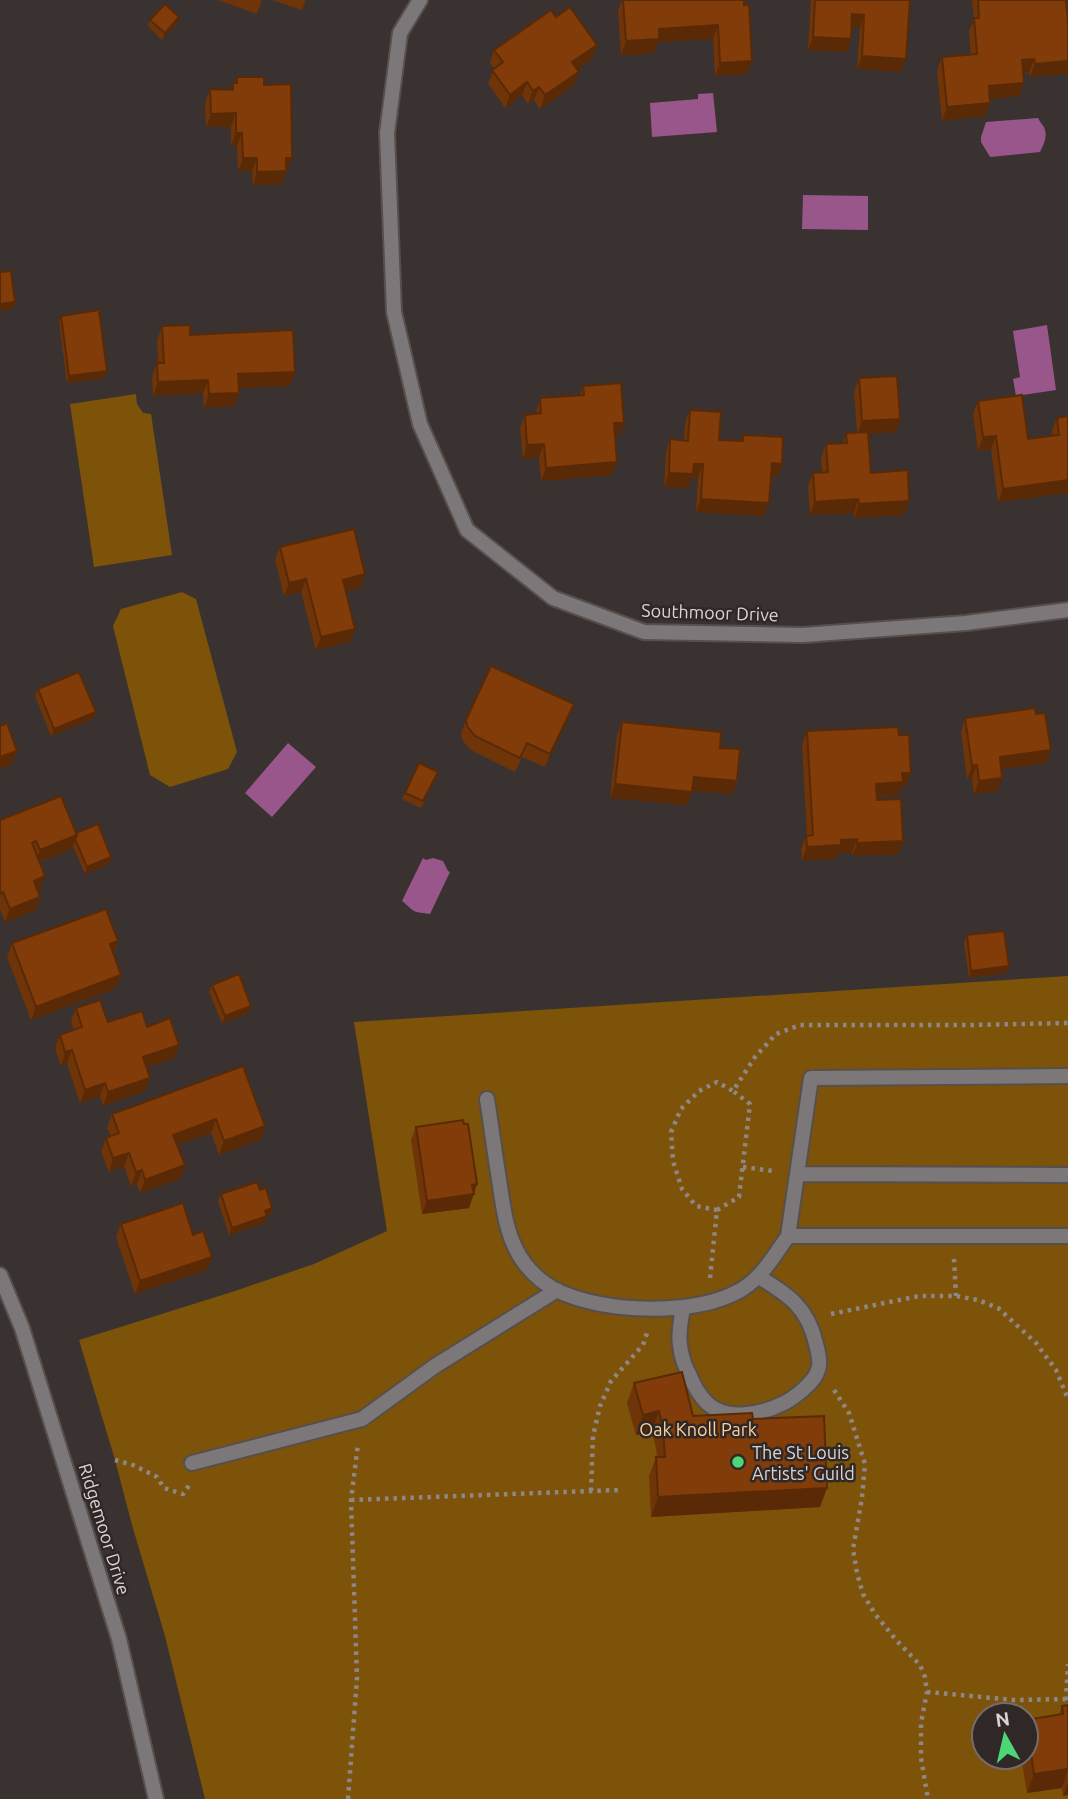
<svg xmlns="http://www.w3.org/2000/svg" width="1068" height="1799" font-family="Ubuntu,sans-serif">
	<style>
		.green { fill: #7c5308; fill-rule: evenodd }
		.water { fill: #98568b }
		.lines { fill: none; stroke-linecap: round; stroke-linejoin: round }
		.lane-casing { stroke: #574f4e; stroke-width: 18 }
		.street-casing { stroke: #574f4e; stroke-width: 18 }
		.path { stroke: #8e8786; stroke-width: 4.5; stroke-dasharray: 3.5 5; stroke-linecap: butt }
		.lane { stroke: #7c7879; stroke-width: 14 }
		.street { stroke: #7c7879; stroke-width: 14 }
		.wall { fill: #6f3408 }
		.shaded-wall { fill: #5a2a06 }
		.building { fill: #813c09; stroke: #5a2a06; stroke-width: 2 }
		.poi-dot { fill: #4cd676; stroke: #302827; stroke-width: 2.5 }
		.labels { text-anchor: middle; dominant-baseline: central; stroke-width: 5; stroke-linejoin: round; paint-order: stroke }
		.street-label { font-size: 18px; fill: #dad5d4; stroke: #302827 }
		.park-label { font-size: 18px; fill: #fad29a; stroke: #302827 }
		.poi-label { font-size: 18px; fill: #dad5d4; stroke: #302827; text-anchor: start }
	</style>
	<rect width="100%" height="100%" fill="#3a3231"/>
	<path class="green" d="M136 394 137 404 143 413 151 414 172 555 94 567 70 404Z
		M182 592 196 599 237 752 228 769 170 787 150 775 113 626 121 609Z
		M1068 976V1799H205L165 1636 132 1525 115 1460 79 1340 235 1291 314 1264 387 1231 354 1022ZM984 1715H1026V1757H984Z"/>
	<path class="water" d="M713 93 717 132 652 137 650 103 698 99V94Z
		M1038 118C1040 122 1042 124 1044 127 1048 136 1044 144 1040 152L990 157 981 142V137L986 122Z
		M803 195 868 196V230L802 229Z
		M1047 325 1056 390 1016 396 1013 379 1020 377 1013 331Z
		M288 743 316 767 272 817 245 793Z
		M423 858 426 860 433 858 443 861 448 871 450 872 430 914C409 911 417 913 402 901Z"/>
	<g class="lines">
		<g class="lane-casing">
			<path id="lane" d="M1068 1076 811 1078 788 1236H1068
				M487 1099C491 1124 494 1148 498 1173 503 1204 505 1238 525 1264 533 1274 545 1285 558 1291 605 1313 693 1316 739 1291 761 1279 774 1256 788 1236
				M798 1174 1068 1175
				M683 1308C681 1319 678 1334 680 1345 681 1355 685 1367 690 1376 694 1386 700 1396 707 1403 727 1422 762 1414 784 1403 794 1398 815 1382 818 1370 821 1363 818 1351 816 1344 808 1308 789 1295 759 1277
				M192 1463 362 1419 435 1366 557 1290"/>
		</g>
		<g class="street-casing">
			<path id="street" d="M420 0 400 33 387 133 394 312 420 424 467 530 553 598 644 632 803 635 966 623 1068 610
				M0 1275 22 1328 119 1639 156 1799"/>
		</g>
		<path class="path" d="M743 1167 773 1171
			M717 1210 739 1197 750 1104 733 1091
			M954 1259 956 1296
			M710 1278 717 1210 696 1206 682 1189 673 1161 671 1132 681 1109 699 1091 717 1082 733 1091 755 1057 776 1034 800 1025H972L1068 1023
			M831 1314 919 1296H956L978 1300 998 1308 1036 1343 1056 1370 1068 1399
			M834 1390 849 1413 865 1464 862 1498 853 1549 857 1573 863 1594 875 1614 897 1641 920 1665 925 1677 927 1692 921 1723V1758L928 1799
			M115 1460 133 1465 157 1477 164 1488 183 1494 190 1484
			M591 1491 593 1436 600 1406 611 1381 643 1345 648 1330
			M351 1500 618 1490
			M927 1692 1015 1700 1068 1699
			M1066 1700 1068 1664
			M348 1799 357 1678 351 1500 358 1444"/>
		<use href="#lane" class="lane"/>
		<use href="#street" class="street"/>
	</g>
	<path class="wall" d="M218 0H262L257 14Z
		M272 0H306L302 10Z
		M622 0H744L752 61 747 74 715 76 713 39 658 42 654 53 621 55 618 10Z
		M811 0H910L906 59 901 72 857 69 860 28H852L851 39 846 52 808 50Z
		M972 0H1066L1030 77 1029 72 1024 73 1019 96 990 99V103L985 116 942 121 937 71 942 57 971 55 969 31 974 20Z
		M179 17 177 23 162 40 148 26 150 20Z
		M597 45 592 59 577 69 574 85 540 109 534 100 528 104 522 95 505 108 488 83 494 69 490 63 494 50Z
		M237 77 264 85 287 171H286L281 184 253 185 252 171H238L237 146H231V127H206L205 103 210 89 231 90Z
		M61 316 107 371 105 378 67 383 59 322Z
		M162 326 190 335 290 386 239 388V393L234 406 204 408 203 393 153 396 152 377 157 363H158L157 340Z
		M859 378 900 419 896 432 868 434 871 473 909 501 904 515 854 518V513L810 515 808 486 813 473 822 472 821 458 826 444 843 443 846 433 857 432 854 392Z
		M583 386 624 423 619 436H615L612 475 541 481 539 457 523 459 520 428 525 415 536 413 540 398 580 395Z
		M978 401 1028 439 1053 436 1052 431 1057 418 1068 493 998 502 991 449 978 451 973 414Z
		M690 410 719 440 741 441 743 435 782 464 777 477H771L764 516 696 512 698 478 692 477 688 488 664 487 666 452 670 439 684 440 685 423Z
		M280 547 365 574 360 588 346 591 350 642 316 650 301 592 284 596 275 560Z
		M38 689 96 712 93 719 51 736 35 696Z
		M574 704 569 717 545 767 522 757 515 772 471 750 462 740 461 733 466 720Z
		M965 718 1046 763 1001 769 998 791 974 794 972 778 967 779 961 732Z
		M622 722 720 748 737 781 732 794 692 790 687 805 610 798 617 735Z
		M807 731 899 735 911 773 906 786 901 787 898 795 877 797V800L898 854 852 856V852L838 853 836 859 802 860 801 849 806 836H807L802 745Z
		M435 779 421 808 402 799 405 793Z
		M0 820 76 833 109 864 85 874 73 846 72 849 39 862 40 890H38L40 897 36 910 5 922 0 910Z
		M967 935 1006 973 969 978 964 942Z
		M118 941 114 954 121 975 116 988 31 1020 7 957 12 943Z
		M212 985 249 1013 222 1023 209 992Z
		M76 1008 108 1022 147 1027 179 1045 174 1058 147 1067 150 1078 145 1091 103 1106 100 1096 80 1103 67 1063 61 1066 55 1048 60 1035 74 1030 71 1021Z
		M243 1066 265 1126 261 1139 219 1155 211 1133 177 1145 185 1165 180 1179 140 1193 137 1184 131 1186 124 1166 109 1172 101 1152 106 1138 111 1137 107 1128 112 1114Z
		M416 1127 477 1184 469 1208 422 1214 411 1140Z
		M260 1190 272 1208 270 1215 267 1216 265 1223 229 1235 218 1201 221 1194Z
		M121 1224 193 1235 207 1270 135 1294 116 1237Z
		M634 1383 693 1416 753 1419 820 1507 651 1517 649 1476 656 1457H657L656 1448 652 1431 636 1435 627 1403Z
		M1068 1705V1795L1063 1796 1062 1788 1027 1793 1021 1757H1026V1720L1059 1715 1062 1706Z"/>
	<path class="shaded-wall" d="M852 14 864 15 860 28H848Z
		M179 17 177 23 162 40 165 33Z
		M718 25 713 39 658 42 654 53 621 55 626 41 659 29Z
		M813 37 851 39 846 52 808 50Z
		M597 45 592 59 568 75 572 62Z
		M862 56 906 59 901 72 857 69Z
		M1034 59 1029 72 1018 74 1022 60Z
		M752 61 747 74 715 76 720 63Z
		M1068 61V74L1030 77 1035 64Z
		M579 72 574 85 540 109 545 95Z
		M527 82 522 95 505 108 510 95Z
		M1024 83 1019 96 984 100 989 86Z
		M539 87 534 100 528 104 533 91Z
		M990 103 985 116 942 121 947 107Z
		M236 113 231 127H206L211 114Z
		M236 133H242L237 146H231Z
		M243 158H257L252 171H238Z
		M286 158H292L281 184 253 185 257 172Z
		M15 302 13 309 0 311V304Z
		M107 371 105 378 67 383 69 376Z
		M295 372 290 386 234 388 238 374Z
		M208 380 203 393 153 396 158 382Z
		M239 393 234 406 204 408 209 394Z
		M900 419 896 432 857 435 862 421Z
		M614 423H624L619 436 609 437Z
		M996 436 991 449 978 451 983 437Z
		M544 444 539 457 523 459 527 445Z
		M617 462 612 475 541 481 546 468Z
		M772 463 782 464 777 477H767Z
		M694 464H703L698 478 692 477 688 488 664 487 669 473Z
		M1068 480V493L998 502 1003 489Z
		M701 499 769 503 764 516 696 512Z
		M858 499 854 513 810 515 815 502Z
		M909 501 904 515 854 518 859 504Z
		M365 574 360 588 338 593 343 580Z
		M306 579 301 592 284 596 289 583Z
		M355 629 350 642 316 650 321 637Z
		M574 704 569 717 545 767 550 754Z
		M96 712 93 719 51 736 54 729Z
		M1051 750 1046 763 995 770 1000 757Z
		M17 751 12 764 0 769V757Z
		M977 765 972 778 967 779 972 766Z
		M902 773H911L906 786 901 787 898 795 871 797 876 784Z
		M694 777 737 781 732 794 689 790Z
		M1002 778 998 791 974 794 979 781Z
		M615 784 692 792 687 805 610 798Z
		M77 835 72 849 35 863 40 850Z
		M857 839 852 852 838 853 836 859 802 860 807 847 841 840Z
		M903 841 898 854 852 856 857 843Z
		M111 857 109 864 85 874 87 867Z
		M45 876 40 890 29 894 34 881Z
		M40 897 36 910 5 922 10 909Z
		M118 941 113 955 110 944Z
		M1009 966 1006 973 969 978 971 971Z
		M121 975 116 988 31 1020 36 1007Z
		M251 1006 249 1013 222 1023 225 1016Z
		M179 1045 174 1058 138 1070 143 1057Z
		M72 1050 67 1063 61 1066 65 1052Z
		M150 1078 145 1091 103 1106 108 1092Z
		M105 1083 100 1096 80 1103 85 1090Z
		M216 1119 211 1133 168 1148 173 1135Z
		M265 1126 261 1139 219 1155 224 1141Z
		M129 1153 124 1166 109 1172 113 1158Z
		M185 1165 180 1179 140 1193 145 1180Z
		M142 1170 137 1184 131 1186 136 1172Z
		M477 1184 469 1208 422 1214 427 1201Z
		M272 1208 270 1215 263 1218 265 1211Z
		M267 1216 265 1223 229 1235 232 1228Z
		M212 1257 207 1270 135 1294 140 1281Z
		M659 1411 652 1431 636 1435 643 1415Z
		M827 1488 820 1507 651 1517 658 1497Z
		M1068 1769 1062 1788 1027 1793 1034 1774Z
		M1068 1783V1795L1063 1796Z"/>
	<path class="building" d="M623 0H744V5H749L752 61 720 63 718 25 659 29V39L626 41Z
		M815 0H910L906 59 862 56 864 15 852 14 851 39 813 37Z
		M978 0H1066L1068 21V61L1035 64 1034 59 1022 60 1024 83 989 86 990 103 947 107 942 57 977 54 974 18H979Z
		M165 4 179 17 165 33 150 20Z
		M570 7 597 45 572 62 579 72 545 95 539 87 533 91 527 82 510 95 492 70 503 62 494 50 551 10 556 17Z
		M237 77H264V85L291 84 292 158H286V171L257 172V158H243L242 133H236V113L211 114 210 89 233 90V83H237Z
		M11 271 15 302 0 304V272Z
		M99 310 107 371 69 376 61 316Z
		M190 325V335L293 330 295 372 238 374 239 393 209 394 208 380 158 382 157 363H164L162 326Z
		M897 376 900 419 862 421 859 378Z
		M621 383 624 423H614L617 462 546 468 544 444 527 445 525 415 541 413 540 398 584 395 583 386Z
		M1022 395 1028 439 1059 435 1057 418 1068 416V480L1003 489 996 436 983 437 978 401Z
		M690 410 721 412 719 440 743 441V435L783 437 782 464 772 463 769 503 701 499 703 464H694L693 474 669 473 670 439 688 441Z
		M868 432 871 473 908 470 909 501 859 504 858 499 815 502 813 473 828 472 826 444 847 443 846 433Z
		M354 529 365 574 343 580 355 629 321 637 306 579 289 583 280 547Z
		M491 666 574 704 550 754 527 743 520 758 475 736 467 726 466 720Z
		M79 672 96 712 54 729 38 689Z
		M1035 708 1036 714 1045 713 1051 750 1000 757 1002 778 979 781 977 765 972 766 965 718Z
		M622 722 721 732 720 748 740 749 737 781 694 777 692 792 615 784Z
		M7 723 17 751 0 757V726Z
		M898 727 899 735H909L911 773H902L903 782 876 784 877 800 901 799 903 841 857 843V839L841 840V845L807 847 806 836 813 835 807 731Z
		M419 763 438 772 423 801 405 793Z
		M61 796 77 835 40 850 36 841 32 843 45 876 34 881 40 897 10 909 3 892 0 894V820Z
		M98 824 111 857 87 867 75 839 77 835 76 833Z
		M106 909 118 941 110 944 121 975 36 1007 12 943Z
		M1004 931 1009 966 971 971 967 935Z
		M239 974 251 1006 225 1016 212 985Z
		M100 1000 108 1022 142 1011 147 1027 170 1018 179 1045 143 1057 150 1078 108 1092 105 1083 85 1090 72 1050 65 1052 60 1035 82 1027 76 1008Z
		M243 1066 265 1126 224 1141 216 1119 173 1135 185 1165 145 1180 142 1170 136 1172 129 1153 113 1158 106 1138 119 1133 112 1114Z
		M463 1120 464 1124H468L477 1184 472 1185 474 1194 427 1201 416 1127Z
		M257 1182 260 1190 266 1188 272 1208 265 1211 267 1216 232 1228 221 1194Z
		M183 1203 193 1235 203 1231 212 1257 140 1281 121 1224Z
		M682 1372 693 1416 752 1413 753 1419 824 1416 827 1488 658 1497 656 1457H665L663 1429 659 1411 643 1415 634 1383Z
		M1068 1705V1769L1034 1774 1026 1720 1063 1714 1062 1706Z"/>
	<circle class="poi-dot" cx="738" cy="1462" r="7"/>
	<g class="labels">
		<g class="street-label">
			<text transform="translate(710 612) rotate(2)">Southmoor Drive</text>
			<text transform="translate(105 1529) rotate(73)">Ridgemoor Drive</text>
		</g>
		<g class="park-label">
			<text x="698" y="1429">Oak Knoll Park</text>
		</g>
		<g class="poi-label">
			<text x="752" y="1452">The St Louis<tspan x="752" dy="21">Artists' Guild</tspan></text>
		</g>
	</g>
	<g transform="translate(1005 1736) rotate(352)"><circle r="33" fill="#302827" stroke="#746d6c" stroke-width="2"/>
	<path d="M0-5L12 26L0 18L-12 26Z" fill="#4cd676"/>
	<text y="-10" font-size="19" font-weight="bold" text-anchor="middle" fill="#dad5d4">N</text>
	</g>
</svg>
